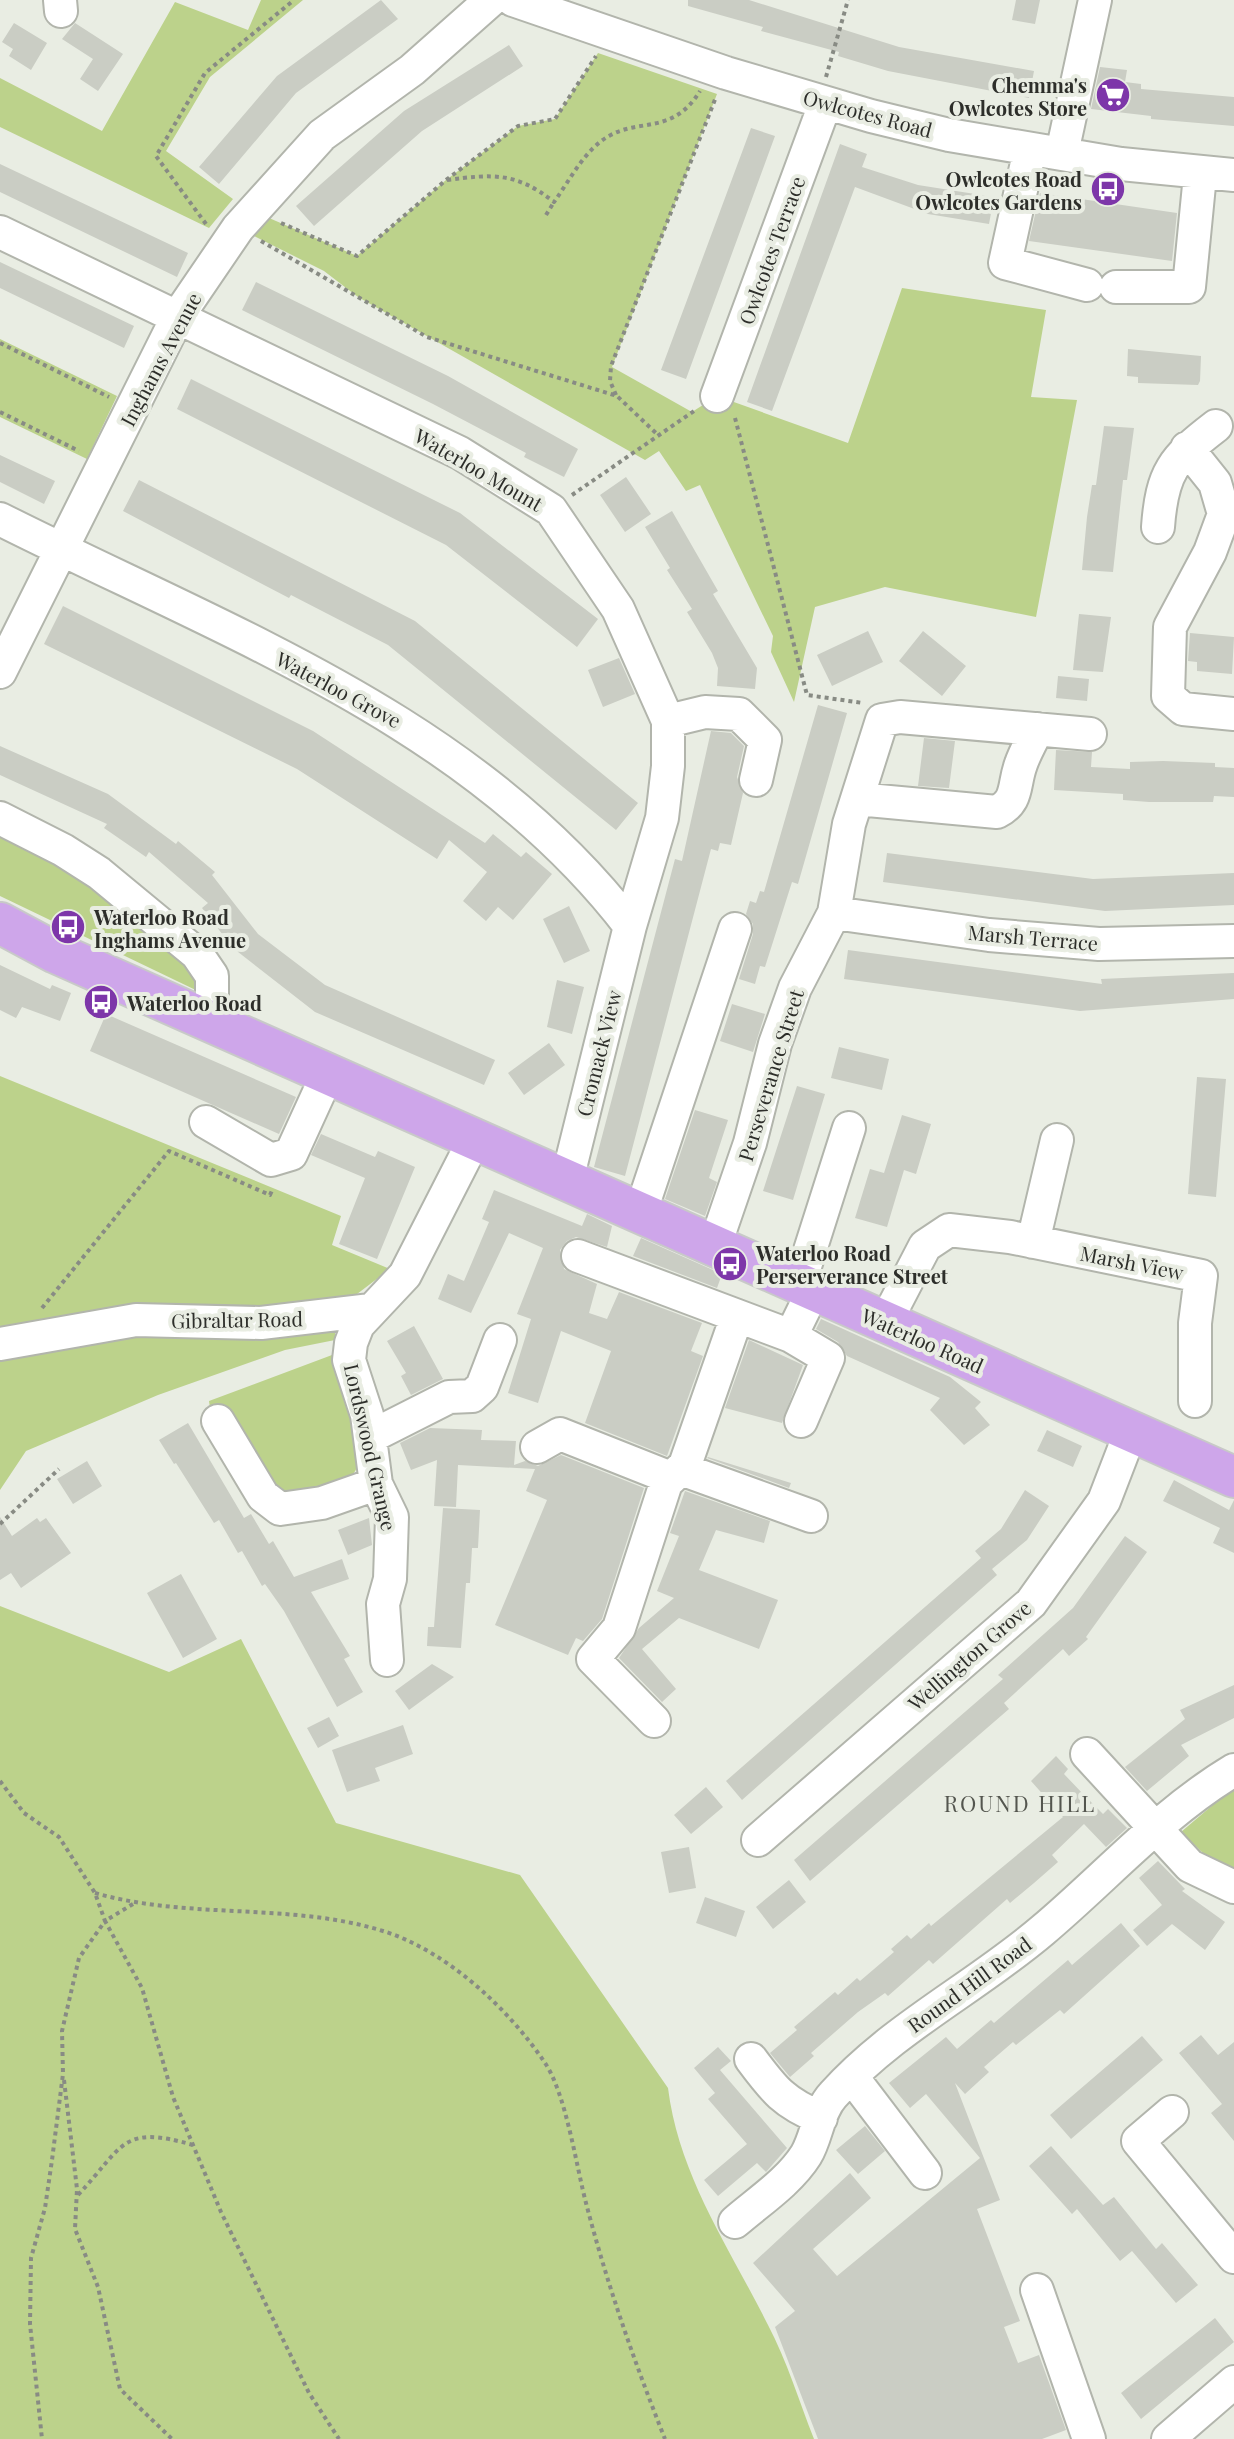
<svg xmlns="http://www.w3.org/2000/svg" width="1234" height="2439" font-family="'Playfair Display',serif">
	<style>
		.green { fill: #bcd28b }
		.building { fill: #cacdc4 }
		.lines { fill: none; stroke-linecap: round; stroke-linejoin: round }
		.minor-casing { stroke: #b2b5ac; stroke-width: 36 }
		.major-casing { stroke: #c8c9c8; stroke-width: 44 }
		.path { stroke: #888b84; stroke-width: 4; stroke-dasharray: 4 4; stroke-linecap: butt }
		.minor { stroke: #fff; stroke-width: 32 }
		.major { stroke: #cea6ea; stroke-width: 40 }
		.labels { text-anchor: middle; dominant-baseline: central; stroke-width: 8; stroke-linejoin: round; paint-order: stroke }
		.poi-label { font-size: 20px; font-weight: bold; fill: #2d2e2a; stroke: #e9ede3; text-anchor: start }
		.street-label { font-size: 20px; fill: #2d2e2a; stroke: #e9ede3 }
		.neighbourhood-label { font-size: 22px; letter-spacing: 2px; fill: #54564f; stroke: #e9ede3 }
	</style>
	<rect width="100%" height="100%" fill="#e9ede3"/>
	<path class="green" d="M261 0H303L210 77 166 151 233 199 209 228 0 127V78L102 131 175 2 248 30Z
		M598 53 717 94 612 367 692 412 717 396 848 443 902 288 1046 310 1031 397 1077 400 1036 617 885 587 815 607 794 702 771 652 773 636 700 485 686 491 659 451 645 460 358 297 324 271 238 228 253 211 357 256 446 180 518 126 555 119Z
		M0 339 117 396 87 459 0 417Z
		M0 831 75 871 193 967 204 994 0 896Z
		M0 1076 341 1216 332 1245 390 1269 328 1316 0 1344Z
		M335 1328V1340L285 1350 158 1395 26 1451 0 1490V1359L148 1332Z
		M332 1355C335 1381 374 1455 352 1475 336 1489 307 1494 288 1502 265 1468 235 1454 228 1408H210L209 1401Z
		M0 1606 169 1672 241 1639 336 1823 520 1875 668 2088C679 2176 729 2247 768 2325 787 2361 799 2401 814 2439H0Z
		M1234 1787V1868L1207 1857 1181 1832Z"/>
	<path class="building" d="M381 0 398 19 296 93 219 184 199 167 277 76Z
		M688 0H749L899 47 1034 71 1029 98 888 71 838 56 839 52 761 31 763 27 688 6Z
		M1016 0H1040L1035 24 1012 20Z
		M14 23 47 43 31 70 9 56 13 49 2 42Z
		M75 23 123 54 98 91 80 79 93 59 62 39Z
		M509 45 523 66 422 131 314 226 296 206 404 111Z
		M1100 67 1127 70 1125 82 1141 84V89L1234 97V126L1151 119V116L1091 109Z
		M751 128 775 136 686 379 661 370Z
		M840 144 867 154 862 167 918 185 994 197 989 224 928 214 855 187 772 411 747 402Z
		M0 164 188 253 177 277 0 192Z
		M1040 193 1177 213 1172 261 1029 241Z
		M0 262 134 326 124 348 0 288Z
		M256 282 448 376 578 449 564 477 524 457 526 453 433 404 242 310Z
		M1128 349 1201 356 1200 381 1198 385 1138 383V377L1127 376Z
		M191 379 460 513 598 619 577 647 446 545 177 409Z
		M1104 426 1134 428 1127 480H1123L1113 572 1082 570 1087 517 1092 485H1096Z
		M0 455 55 481 44 504 0 482Z
		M626 477 651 514 625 532 600 495Z
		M139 480 415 621 638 803 616 830 388 645 291 595 289 598 123 511Z
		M672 511 718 591 713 594 757 668 755 689 717 686 718 668 712 653 687 612 692 609 667 570 670 568 645 527Z
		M63 606 313 731 485 843 493 834 521 857 526 852 552 874 513 920 498 907 486 921 463 901 487 872 449 840 437 859 297 769 44 644Z
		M1079 614 1111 617 1103 672 1073 670Z
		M868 631 883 662 832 686 817 655Z
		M923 631 966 666 942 696 899 661Z
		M1190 633 1234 637 1232 674 1197 671V662L1188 661Z
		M619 658 635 694 603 707 588 670Z
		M1058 676 1089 679 1087 701 1056 698Z
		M818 705 847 713 798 884 792 882 765 967 760 966 755 984 739 979 753 934V924L746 914 750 901 756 903 760 891 764 892Z
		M711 731 731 733 744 746 737 777 743 793 731 845 720 843 718 851 711 849 625 1176 594 1167 675 859 682 861Z
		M924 738 955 741 949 788 918 786Z
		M0 746 108 794 176 844 178 841 215 872 212 875 258 934 325 985 495 1060 484 1085 315 1012 233 948 202 908 208 903 149 852 146 857 104 828 107 824 0 775Z
		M1056 750 1092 752 1091 767 1130 769V762L1163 761 1215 763V767L1234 768V797L1214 796 1213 802H1149L1123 800V794L1054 790Z
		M887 853 1093 879 1234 873V905L1105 911 883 882Z
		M569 906 590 951 564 963 543 919Z
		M848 950 1102 984 1101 979 1234 973V999L1080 1011 844 979Z
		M0 965 50 989 52 985 71 993 60 1021 22 1007 16 1018 0 1010Z
		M557 980 584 987 572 1034 547 1027Z
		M732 1004 765 1014 753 1052 720 1041Z
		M106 1014 296 1097 279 1134 90 1051Z
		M549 1043 565 1065 524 1095 508 1073Z
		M839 1047 889 1059 882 1090 831 1078Z
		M1197 1077 1226 1079 1216 1197 1188 1194Z
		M797 1086 825 1094 793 1200 763 1191Z
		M695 1110 728 1120 709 1178 717 1182 705 1216 665 1199Z
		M902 1115 931 1124 916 1174 904 1170 887 1227 855 1218 870 1169 884 1173Z
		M321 1134 375 1157 378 1151 415 1167 377 1259 339 1244 365 1178 311 1155Z
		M494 1190 582 1226 587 1214 612 1226 607 1247 576 1237 567 1241 560 1250 564 1269 597 1284 589 1313 607 1319 619 1292 702 1323 691 1351 703 1356 667 1456 585 1423 611 1351 561 1331 538 1403 508 1393 531 1319 517 1314 543 1248 509 1233 471 1313 438 1299 448 1274 464 1281 489 1222 482 1219Z
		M641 1238 722 1274 717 1288 633 1256Z
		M821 1319 950 1377 981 1402 975 1408 990 1425 964 1445 930 1410 940 1398 847 1356 838 1342 816 1329Z
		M414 1326 443 1379 411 1395 401 1376 406 1373 387 1341Z
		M749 1340 803 1365 782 1423 725 1408Z
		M188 1423 244 1518 251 1514 269 1544 273 1541 294 1577 342 1559 349 1579 311 1592 350 1656 344 1659 363 1692 337 1707 284 1611 265 1584 262 1586 242 1551 238 1553 219 1520 214 1523 176 1463 174 1464 159 1440Z
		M430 1428 482 1430 481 1440 516 1441 514 1465 525 1461 538 1466 561 1455 644 1488 602 1619 583 1641 576 1638 568 1655 495 1625 547 1500 526 1491 535 1469 458 1465 456 1507 434 1506 437 1460 411 1470 400 1443Z
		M1047 1430 1082 1446 1073 1467 1037 1451Z
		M708 1457 791 1483 789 1488 707 1458Z
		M87 1461 102 1486 73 1504 57 1479Z
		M1174 1480 1229 1510 1234 1500V1553L1213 1543 1220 1528 1163 1501Z
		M1025 1490 1049 1506 1027 1540 992 1569 997 1575 742 1800 726 1781 981 1558 975 1551 1001 1529Z
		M685 1491 770 1521 764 1543 716 1530 699 1570 778 1600 759 1649 679 1618 642 1649 676 1689 662 1702 619 1658 639 1628 674 1598 657 1591 679 1536 670 1533Z
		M443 1508 480 1510 478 1548H472L470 1583H466L461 1648 427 1646 428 1627H434Z
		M0 1517 12 1536 37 1518 40 1522 46 1518 71 1553 21 1588 11 1573 0 1580Z
		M369 1518 372 1545 348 1555 338 1530Z
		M1125 1536 1147 1552 1086 1637 1088 1639 1069 1656 1063 1649 1004 1703 1009 1709 810 1881 794 1860 1003 1679 998 1675 1073 1608Z
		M181 1574 217 1639 183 1658 147 1593Z
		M432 1664 454 1677 409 1710 395 1691Z
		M1234 1685V1718L1181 1745 1189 1756 1147 1791 1125 1767 1185 1719 1180 1710Z
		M329 1717 339 1736 318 1748 307 1728Z
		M403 1725 413 1754 375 1768 380 1781 347 1792 332 1750Z
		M1056 1756 1068 1769 1064 1774 1084 1795 1103 1814 1108 1809 1127 1828 1106 1847 1084 1824 1052 1855 1058 1862 1034 1883 1010 1903 1007 1899 933 1964 929 1960 888 1996 885 1993 858 2012 811 2053 814 2056 790 2077 770 2053 797 2030 794 2027 835 1992 838 1995 857 1978 860 1981 894 1952 891 1949 907 1935 911 1939 929 1923 931 1926 1063 1817 1031 1781Z
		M706 1787 723 1807 691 1834 674 1815Z
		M689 1847 696 1888 669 1893 661 1852Z
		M1158 1861 1185 1889 1182 1891 1225 1922 1205 1950 1172 1924 1147 1946 1133 1930 1162 1905 1139 1878Z
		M789 1880 806 1902 773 1929 756 1907Z
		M705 1897 745 1911 736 1937 696 1923Z
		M1121 1923 1140 1946 1064 2014 1060 2010 1016 2045 1013 2042 984 2067 989 2072 965 2094 955 2083 1000 2200 977 2209 1020 2321 1004 2327 1018 2363 1039 2355 1066 2430 1042 2439H818L775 2327 795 2311 753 2263 850 2173 871 2198 813 2249 837 2276 980 2158 926 2094 910 2108 889 2083 946 2037 957 2049 991 2020 994 2023 1068 1960 1072 1965Z
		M1201 2035 1218 2055 1234 2042V2141L1211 2113 1222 2104 1179 2053Z
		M1142 2036 1163 2060 1071 2139 1050 2115Z
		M718 2047 731 2061 720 2070 787 2148 766 2172 757 2163 718 2196 704 2180 747 2144 708 2099 715 2093 694 2068Z
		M865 2126 885 2151 858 2174 836 2150Z
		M1051 2146 1103 2205 1114 2197 1156 2249 1162 2243 1198 2285 1176 2303 1132 2251 1120 2261 1077 2209 1072 2214 1029 2166Z
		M1215 2318 1234 2342 1141 2419 1121 2393Z"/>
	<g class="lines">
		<g class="minor-casing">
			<path id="minor" d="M60 0 61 11
				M513 0 726 73 871 116 949 135 1121 164 1234 175
				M1030 149 1005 263 1087 285
				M1062 153 1095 0
				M0 232 460 453 551 510 618 609 668 721V766L662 818 630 926 567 1180
				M1116 287H1189L1200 175
				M717 396 825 104
				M1187 448 1215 483 1224 514 1210 552 1170 627 1168 696 1183 709 1234 714
				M0 519C224 632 473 721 630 926
				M1158 527C1162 472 1173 459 1216 426
				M0 672 178 316 238 228 322 135 412 70 491 0
				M668 721 705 712 739 714 765 740 756 780
				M857 799 997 812C1019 801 1013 785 1021 764 1025 752 1032 741 1037 729
				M0 818 63 850 99 873 197 954 212 976V1020
				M834 913 989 935 1099 944 1234 941
				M206 1122 271 1160 291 1154 328 1073
				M640 1214 735 929
				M1033 1242 1057 1140
				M714 1248 750 1143 775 1044 795 988 834 913 849 824 882 720 900 717 1090 734
				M578 1256 791 1336 813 1291
				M799 1285 849 1128
				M885 1323 925 1246 949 1230 1010 1237 1201 1276 1195 1323V1401
				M791 1336 828 1358 801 1421
				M0 1344 136 1320 261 1323 371 1310
				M218 1421 263 1496 280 1509 322 1503 376 1484
				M370 1437 449 1397 472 1396 482 1387 500 1340
				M537 1447 560 1434 671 1478
				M681 1469 811 1516
				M387 1660 383 1604 390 1579 392 1517 376 1484 367 1415 349 1360 351 1343 358 1325 405 1275 474 1140
				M654 1721 593 1659 619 1628 666 1483 685 1465 737 1316
				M1087 1754 1190 1866 1234 1887
				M758 1840 1031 1603 1104 1501 1131 1431
				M751 2059C774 2090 784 2103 821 2118
				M852 2077 925 2173
				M1172 2112 1138 2141 1234 2257
				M735 2222C758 2202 789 2182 806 2155 817 2137 818 2111 833 2095 893 2028 975 1988 1043 1930 1106 1877 1162 1813 1234 1770
				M1037 2290 1089 2439
				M1168 2439 1234 2382"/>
		</g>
		<g class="major-casing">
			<path id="major" d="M0 923 56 953 1234 1477"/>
		</g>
		<path class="path" d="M826 77 848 0
			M447 180C493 174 516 172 554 202 570 180 585 149 609 136 640 118 673 135 700 91
			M546 215 554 202
			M281 223 357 256 446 180 518 126 555 119 596 56
			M206 224 156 156 205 73 294 0
			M261 241 427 337 617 396 657 434
			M0 343 109 397
			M616 395 610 381 611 366 716 97
			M0 412 79 451
			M735 418 807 695 863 703
			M572 495 694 411
			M42 1308 169 1151 270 1195 273 1188
			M0 1524 59 1469
			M0 1781 24 1813 59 1837 95 1893 105 1921 79 1958 62 2031 63 2074 52 2160 45 2208 31 2258 30 2324 42 2439
			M95 1893C189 1920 290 1902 383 1931 447 1951 509 2009 545 2063 566 2094 576 2165 586 2203 607 2284 634 2361 665 2439
			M133 1904 105 1921 142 1988 173 2097 221 2212 309 2393 339 2439
			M64 2080 77 2189 75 2229 98 2287 120 2389 172 2439
			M78 2195C124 2146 121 2124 193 2145"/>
		<use href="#minor" class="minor"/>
		<use href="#major" class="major"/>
	</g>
	<defs>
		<g id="supermarket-disc" transform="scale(1.8)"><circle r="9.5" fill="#7d36a9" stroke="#e9ede3"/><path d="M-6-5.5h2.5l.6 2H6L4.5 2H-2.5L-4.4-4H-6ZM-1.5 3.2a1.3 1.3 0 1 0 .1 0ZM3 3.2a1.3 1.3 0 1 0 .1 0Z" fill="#fff"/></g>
		<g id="bus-disc" transform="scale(1.8)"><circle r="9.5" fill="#7d36a9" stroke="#e9ede3"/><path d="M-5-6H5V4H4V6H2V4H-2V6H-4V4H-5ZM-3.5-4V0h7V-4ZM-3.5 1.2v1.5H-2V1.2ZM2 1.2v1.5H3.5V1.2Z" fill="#fff"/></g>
	</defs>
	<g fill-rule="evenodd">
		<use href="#supermarket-disc" x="1113" y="95"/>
		<use href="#bus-disc" x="1108" y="189"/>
		<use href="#bus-disc" x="68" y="927"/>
		<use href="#bus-disc" x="101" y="1002"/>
		<use href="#bus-disc" x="730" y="1264"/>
	</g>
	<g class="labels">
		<g class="poi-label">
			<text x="1087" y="84" text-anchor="end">Chemma's<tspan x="1087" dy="23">Owlcotes Store</tspan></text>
			<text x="1082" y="178" text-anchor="end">Owlcotes Road<tspan x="1082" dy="23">Owlcotes Gardens</tspan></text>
			<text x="94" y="916">Waterloo Road<tspan x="94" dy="23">Inghams Avenue</tspan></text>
			<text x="127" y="1002">Waterloo Road</text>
			<text x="756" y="1252">Waterloo Road<tspan x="756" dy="23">Perserverance Street</tspan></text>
		</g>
		<g class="street-label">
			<text transform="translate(868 113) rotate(15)">Owlcotes Road</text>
			<text transform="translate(771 250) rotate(-70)">Owlcotes Terrace</text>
			<text transform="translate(160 359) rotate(-62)">Inghams Avenue</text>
			<text transform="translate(479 469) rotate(30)">Waterloo Mount</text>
			<text transform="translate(339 689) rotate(28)">Waterloo Grove</text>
			<text transform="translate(1033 937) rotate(5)">Marsh Terrace</text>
			<text transform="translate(598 1053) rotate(-76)">Cromack View</text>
			<text transform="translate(770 1075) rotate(-73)">Perseverance Street</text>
			<text transform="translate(1132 1262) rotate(11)">Marsh View</text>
			<text transform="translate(237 1319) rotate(-1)">Gibraltar Road</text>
			<text transform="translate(923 1340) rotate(24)">Waterloo Road</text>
			<text transform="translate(371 1447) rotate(77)">Lordswood Grange</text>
			<text transform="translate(969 1655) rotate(-41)">Wellington Grove</text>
			<text transform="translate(969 1984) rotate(-36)">Round Hill Road</text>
		</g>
		<g class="neighbourhood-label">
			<text x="1020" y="1803">ROUND HILL</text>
		</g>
	</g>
</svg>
